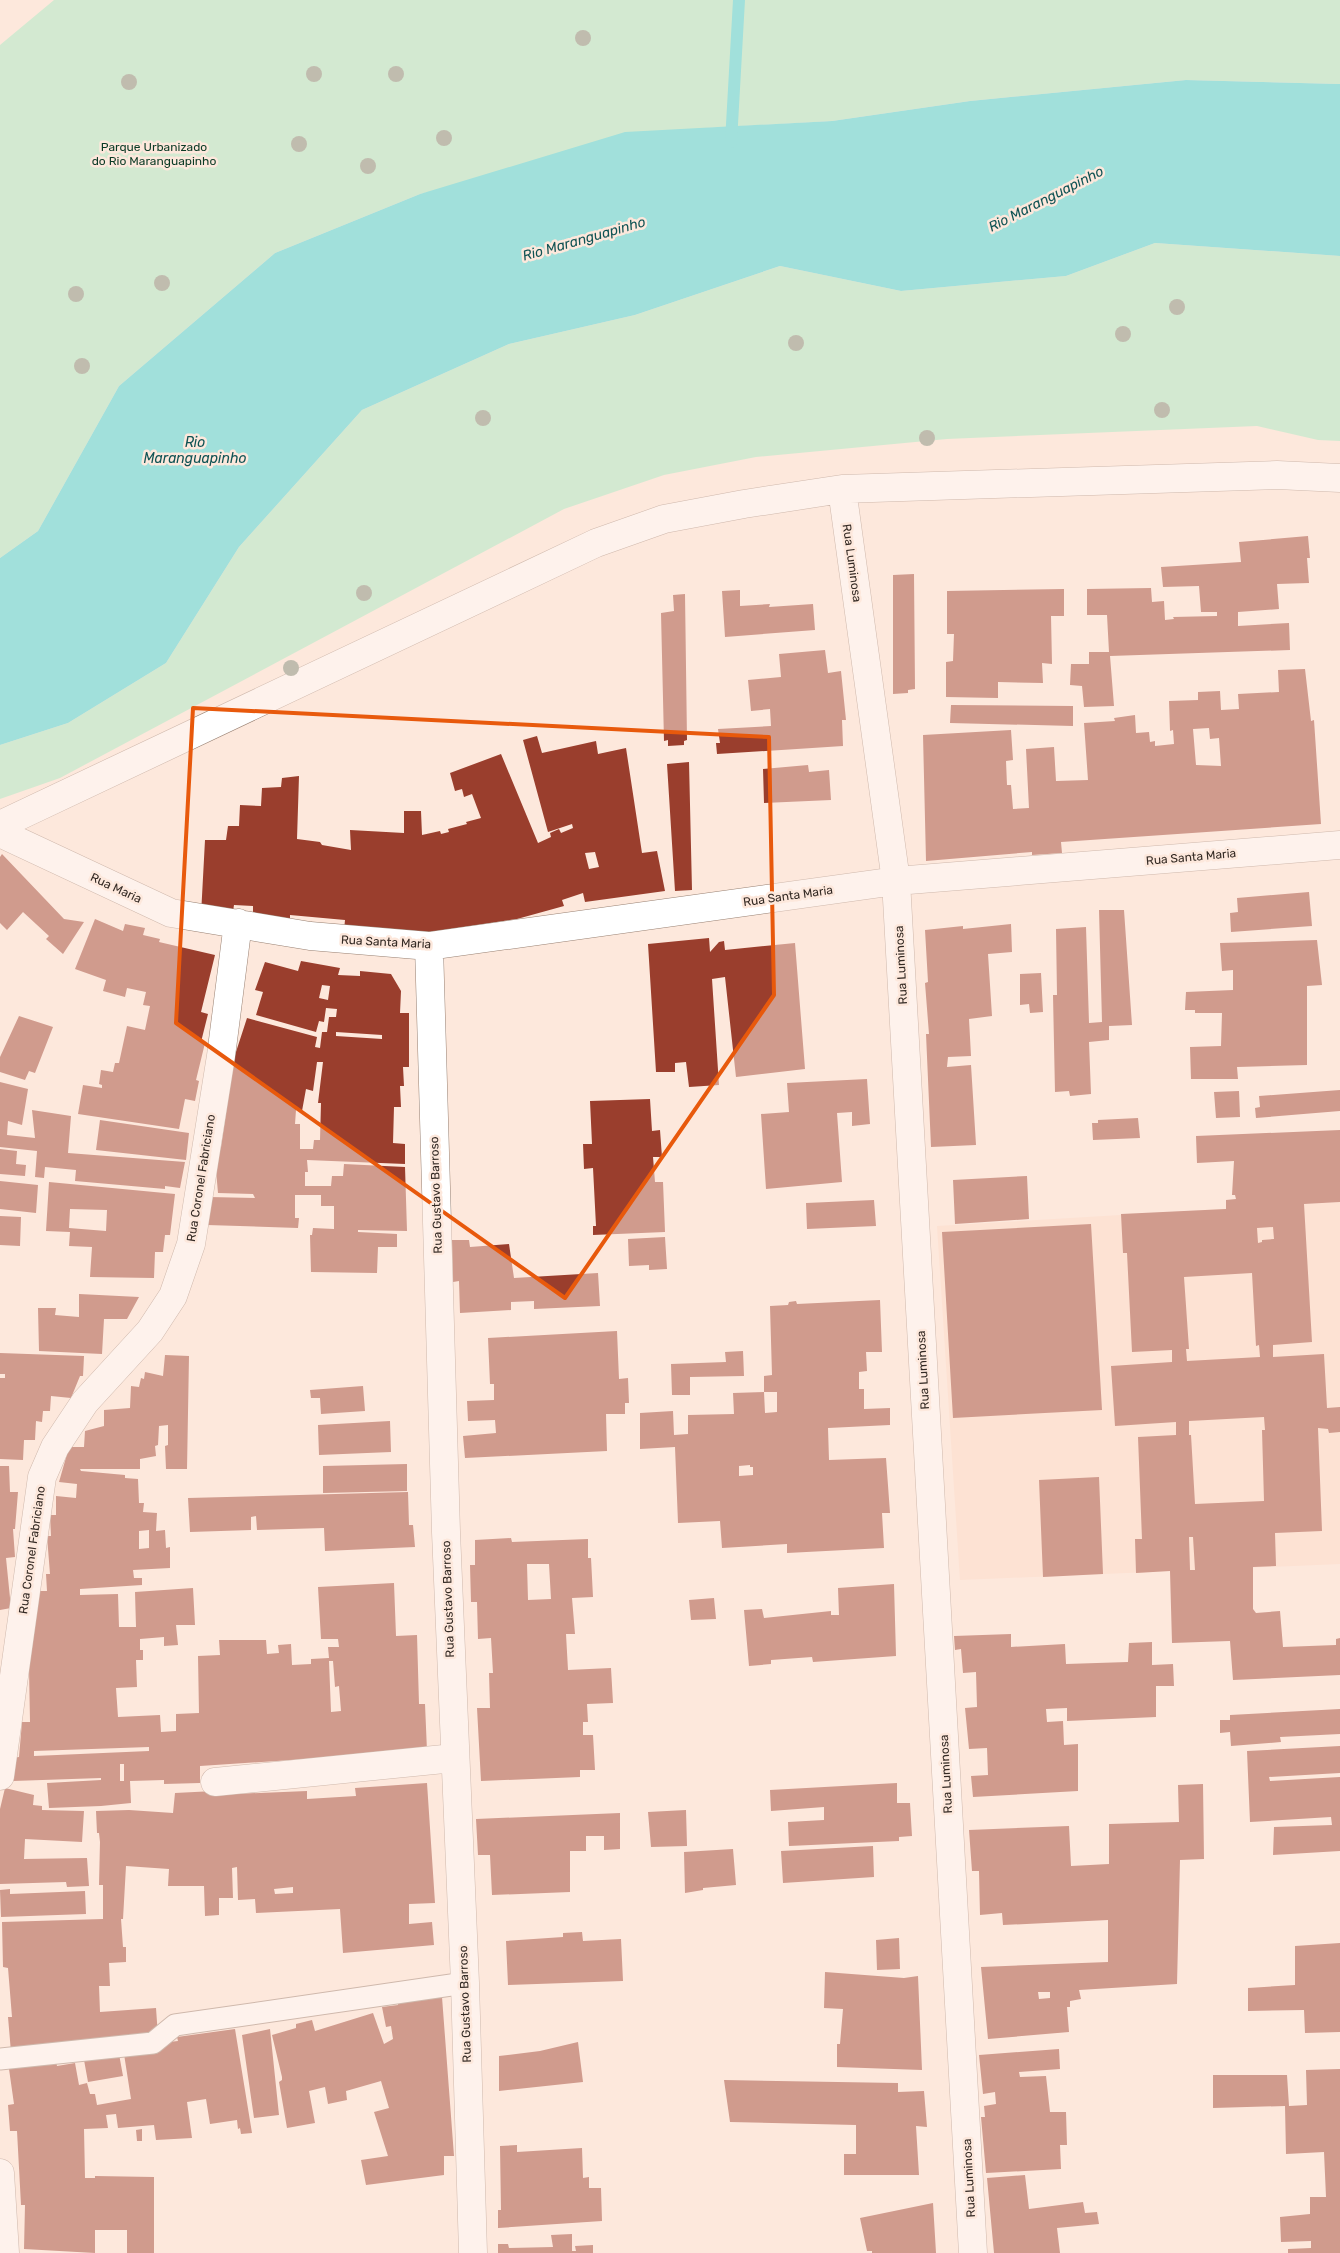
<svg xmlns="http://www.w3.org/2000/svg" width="1340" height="2253" font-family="Rubik,sans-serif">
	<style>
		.built { fill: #fcdbc7 }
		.green { fill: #a1ecc3 }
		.water { fill: #32d7d9 }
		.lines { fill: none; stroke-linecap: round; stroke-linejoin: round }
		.stream { stroke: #32d7d9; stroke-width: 12 }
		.building { fill: #9a3e2d; fill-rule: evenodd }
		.service-casing { stroke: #988072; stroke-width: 23 }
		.minor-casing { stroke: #988072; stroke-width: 29 }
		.service { stroke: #fff; stroke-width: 21 }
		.minor { stroke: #fff; stroke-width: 28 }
		.tree { fill: #787 }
		.marked { fill: none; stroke: #e8590c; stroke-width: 4; stroke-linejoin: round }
		.labels { text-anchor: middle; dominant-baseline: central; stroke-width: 5; stroke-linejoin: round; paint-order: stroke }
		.park-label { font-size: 12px; fill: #0a3a25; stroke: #fde8dc }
		.street-label { font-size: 12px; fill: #342a24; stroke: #fde8dc }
		.water-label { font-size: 14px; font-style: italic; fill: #105354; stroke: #fde8dc }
	</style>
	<rect width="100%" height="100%" fill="#fde8dc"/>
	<path class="built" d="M1340 1202V1564L960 1580 937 1226Z"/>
	<path class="green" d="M54 0H1340V84L1186 80 970 101 832 121 706 128 420 194 275 253 119 386 38 531 0 558V45Z
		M1155 243 1340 256V441L1318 440 1257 426 947 439 756 457 664 475 564 509 60 778 0 799V745L68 723 166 663 239 547 362 410 509 344 635 315 780 266 901 291 1066 276Z"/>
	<path class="water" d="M1186 80 1340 84V256L1155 243 1066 276 901 291 780 266 635 315 509 344 362 410 239 547 166 663 68 723 0 745V558L38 531 119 386 275 253 420 194 625 132 832 121 970 101Z"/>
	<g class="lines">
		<path class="stream" d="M731 142 739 0"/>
	</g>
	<path class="building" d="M1308 536 1310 558H1307L1309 583 1277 584 1279 609 1238 612V626L1289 623 1290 650 1110 656 1114 706 1084 707 1082 686 1070 685 1071 664H1089V652H1109L1107 615H1087V589L1151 588 1152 602 1164 601 1165 620 1174 619 1173 617 1217 616V612H1201L1199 586 1163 587 1161 567 1241 562 1239 542Z
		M914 574 915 689 908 690V693L893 694V575Z
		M1064 589V616H1051L1052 664 1042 663 1043 683 998 682V698L946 697V662L953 661 954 634H947V591Z
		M740 590V606L770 604 769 607 813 604 815 630 725 637 722 591Z
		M685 594 687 740 684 741V745L668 746V740L664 741 661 613 674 611 673 595Z
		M825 650 828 673 841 671 846 720H842L843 746 717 754 716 743H720L718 729 771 726 770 709 751 711 748 680 781 677 779 654Z
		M1305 669 1311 721 1314 720 1321 824 1061 842 1062 853 1032 855V852L926 861 923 735 1011 730 1013 760 1006 761 1007 785H1011L1013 809 1029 808 1026 749 1054 747 1056 781 1088 780 1084 723 1115 721 1114 718 1135 715 1136 733 1149 732 1150 742 1155 741V746L1174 744 1173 730 1170 731 1169 701 1198 700V692L1220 691 1221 710 1239 709 1238 694 1279 692 1278 670ZM1209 728 1210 739 1219 738 1221 766 1196 765 1193 729Z
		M951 705 1073 706V726L950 723Z
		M537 736 542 753 596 741 598 754 626 748 642 853 657 851 665 891 585 902 583 893 562 900 564 906 517 919 424 933 344 930 345 920 290 915V923L253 920V906L234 905 232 918 201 915 205 840H226L228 826H239L240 805 261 806 262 788 281 787 282 778 299 776 297 839 320 842 322 845 351 850 350 830 404 833V811H421L422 835 440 831 441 834 449 832 448 829 467 824 466 822 481 818 472 794 464 797 462 789 455 791 450 773 501 754 538 843 551 837 550 833 559 829 561 833 573 828 572 824 548 832 523 740ZM595 852 599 867 589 869 585 853Z
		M689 762 692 890 675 891 667 764Z
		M808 765 809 772 829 770 831 800 764 803 763 769Z
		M2 854 64 919 84 922 63 954 46 939 49 936 23 912 7 930 0 923V857Z
		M1309 892 1312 926 1231 932 1230 913 1238 912 1237 898Z
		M1099 910H1124L1132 1025 1109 1026V1040L1089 1042 1091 1094 1070 1096 1069 1091 1055 1092 1053 995H1057L1056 929 1086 927 1089 1023 1102 1022Z
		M95 919 123 931 125 924 145 928 143 935 160 939 159 942 215 955 201 1012 208 1014 201 1042 205 1043 196 1080 199 1081 195 1101 185 1099 179 1129 78 1114 83 1085 102 1088V1085L99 1084 101 1070 113 1072 115 1063H119L127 1026 145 1030 150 1006 143 1005 146 992 127 988 125 997 103 991 106 980 75 969Z
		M1011 924 1012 952 988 954 992 1016 969 1019 971 1056 948 1057 947 1067 971 1065 976 1145 931 1147 926 1034H929L925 983 928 982 925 930 963 926V929Z
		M709 938 710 952 719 942 724 941 725 950 795 943 805 1069 736 1077 725 977 712 979 719 1085 689 1087 686 1062 675 1063V1072H656L648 944Z
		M1317 940 1322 985 1307 986V1065L1237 1067 1238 1079H1191L1190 1047 1221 1046 1222 1013H1195V1010H1185L1186 992 1233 990V970L1222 971 1220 943Z
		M301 961 340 968 338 975 360 976V971L391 974 401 991 400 1013H409V1067H403L404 1086H400L401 1107H394L393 1143 405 1144V1164L307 1160 308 1172H305V1186H331L332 1176H343L344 1164 405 1167 407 1231 358 1230V1232L397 1234V1247H378L377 1273 311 1272 310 1235H312L313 1228 334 1229V1206H321V1195H295V1218H299L298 1228 207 1225 209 1197 255 1198 253 1194 218 1193 216 1170V1147H221L234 1058 247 1018 317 1037 315 1047 320 1048 322 1032H327L329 1017H336L337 1009 326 1008 324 1022 319 1021 316 1032 256 1015 263 992 255 990 265 962 298 971ZM322 985 330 986 328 1000 319 998ZM336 1032 382 1035V1039L336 1036ZM317 1062H323L318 1103H321L320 1140H314L313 1149H300V1124H295L296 1110 302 1111 306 1089 313 1091Z
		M1041 973 1043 1012 1030 1013 1029 1004 1020 1005V974Z
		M19 1016 53 1027 35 1073 29 1071 25 1080 0 1072V1057Z
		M867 1079 870 1124 852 1126V1112L837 1113 842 1182 766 1189 761 1114 789 1112 787 1083Z
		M0 1082 28 1089 22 1125 8 1121 7 1135 35 1138 32 1110 71 1116 68 1153 185 1162 180 1188 165 1186V1189L75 1181 76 1170 45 1167 44 1178 35 1177 37 1151 0 1147Z
		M1340 1090V1111L1256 1118 1255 1108 1260 1107 1259 1096Z
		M1239 1091 1240 1117 1216 1118 1214 1092Z
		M650 1099 652 1131 660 1130 662 1157H653L655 1182H663L665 1232 593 1235V1226H596L593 1168 584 1169 583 1144H592L590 1101Z
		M1138 1118 1140 1138 1093 1140 1092 1123H1098V1120Z
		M100 1120 189 1133 186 1160 96 1150Z
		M1340 1130V1202L1304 1204 1312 1342 1273 1345V1357L1324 1354 1327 1408 1340 1407V1432L1329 1433 1328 1429 1318 1428 1322 1531 1275 1533 1276 1566 1253 1567V1609L1256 1613 1280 1611 1283 1647 1336 1645V1639L1340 1638V1675L1233 1680 1230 1641 1172 1643 1170 1571 1136 1573 1135 1539H1142L1138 1437 1176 1435V1422L1115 1426 1111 1366 1172 1362V1350L1132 1352 1127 1253H1123L1121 1214 1226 1209V1200L1236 1199 1235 1195H1232L1234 1161 1197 1163 1196 1136ZM1273 1227 1274 1239 1262 1240V1242L1258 1243 1257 1228ZM1252 1273 1256 1346 1259 1345 1260 1357 1187 1361 1186 1349H1189L1184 1277ZM1264 1417 1265 1430H1262L1264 1501 1195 1504 1191 1435H1189V1421ZM1189 1537H1193L1195 1570H1190Z
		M0 1149 17 1151 16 1164 26 1165 25 1176 0 1174Z
		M1027 1176 1029 1219 955 1224 953 1180Z
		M0 1181 38 1185 36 1213 0 1209Z
		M49 1182 175 1194 170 1235H165L163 1252H155L154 1278 90 1277 92 1247 69 1246 70 1232 46 1231ZM70 1209 107 1210 106 1231 69 1228Z
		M874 1200 876 1226 807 1229 806 1203Z
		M0 1216 21 1217 20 1246 0 1245Z
		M1091 1224 1102 1410 953 1418 942 1232Z
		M665 1237 667 1269 649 1270V1265L629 1266 628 1239Z
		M452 1240H469L470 1247 509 1244 514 1278 598 1273 600 1306 534 1309V1301L511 1302V1310L460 1313 459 1281 453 1282Z
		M79 1294 139 1297 127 1319H104L102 1354 39 1351 38 1308H56L55 1315 79 1317Z
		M880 1300 882 1352H866L867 1371 859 1372V1389H864V1409L890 1408V1425L828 1428 829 1460 886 1458 890 1513H882L884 1548 787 1553V1544L722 1548 720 1521 678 1523 675 1447 640 1449V1413L673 1411 674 1435 688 1434V1415L734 1414 733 1393 764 1392 765 1413 777 1412V1392H764V1376L772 1375 770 1306 788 1305 789 1302 796 1301 797 1304ZM750 1465V1467H753V1475L739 1476V1466Z
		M617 1331 619 1379 628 1378 629 1403H625V1414H606L607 1451 465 1458 463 1436 496 1433 495 1420 468 1421 467 1401 494 1400V1384H490L488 1338Z
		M743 1351 744 1376 690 1377V1395H672L671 1364 726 1362 725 1352Z
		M0 1353 84 1356 83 1376H80L71 1398 51 1396 50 1411H43L42 1422 36 1421 35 1440H24L23 1460 0 1459V1378H5V1374H0Z
		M165 1355 189 1356 187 1469H166L165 1446 168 1445V1425L159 1426 158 1445 155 1446 156 1456 140 1459V1469H80L81 1471 125 1475V1478L138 1479 139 1503H144L143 1512 157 1513 156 1531 165 1530 166 1548 170 1547V1568L133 1570 134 1578H142V1585L80 1589V1595L118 1594 119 1627H136L135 1592 193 1588 195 1625H176L178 1645 164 1646V1637L140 1639V1650H143V1660H136L137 1687 116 1688 118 1717 160 1715 161 1732 176 1731V1714L199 1713 198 1656 220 1655 219 1640H266L267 1654 279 1653 278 1645 291 1644 292 1665 311 1664V1659L329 1658 328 1647H339L338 1639H321L318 1587 394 1583 396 1636 417 1635 419 1704H425L427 1751 200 1766V1783L164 1784V1780L130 1781 131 1803 101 1806 49 1808 47 1783 101 1780V1778L13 1781 12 1758 19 1757 22 1722H30L29 1668 34 1591H47L46 1574H50L47 1536H51L50 1515H56V1496L76 1498 77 1484 59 1482 69 1447H84L85 1431 104 1426V1410L130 1408 131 1386 139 1387 141 1378 144 1379 145 1372 163 1376ZM149 1530V1548L139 1549V1531ZM329 1661H333L335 1687 339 1686 341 1711 331 1712ZM149 1747V1751L34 1756V1751ZM120 1764H124V1781H120Z
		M363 1386 365 1411 321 1414 320 1398H311L310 1390Z
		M390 1421 391 1452 319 1455 318 1425Z
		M407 1464V1491L323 1493V1466Z
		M0 1466H9L10 1492H18L15 1529H13L15 1557 6 1558 11 1608 0 1610Z
		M1099 1477 1103 1574 1043 1577 1039 1480Z
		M408 1492 409 1525H413L415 1547 325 1551 324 1528 257 1530 256 1516 251 1517V1530L190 1532 188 1498Z
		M511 1538 512 1542 588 1539V1558H591L593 1597 572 1598 575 1634H566L568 1670 611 1668 613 1703 587 1704 588 1722H583V1735H593L595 1770H580V1777L481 1781 477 1708H490L489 1673H493L491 1638 478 1639 477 1602H471L470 1565H475V1540ZM527 1564H549L551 1599 528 1600Z
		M894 1584 896 1656 813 1662 812 1657 771 1660V1664L749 1666 744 1610 762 1609 764 1618 831 1611V1615H839L838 1588Z
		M714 1598 716 1619 691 1620 689 1600Z
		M1011 1634V1647L1065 1644 1066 1664 1128 1662 1129 1643 1152 1642V1665L1173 1664 1174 1686H1156V1717L1067 1721V1708L1046 1709 1047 1722 1063 1721 1064 1745 1078 1744V1791L973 1797 971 1776 988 1775 987 1748 969 1749 965 1708 977 1707 976 1672 963 1673 961 1649 955 1650 954 1636Z
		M1340 1709V1734L1280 1737 1281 1742 1231 1746 1230 1732 1220 1733V1720H1230V1715Z
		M1340 1746V1773L1269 1777 1270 1781 1340 1777V1851L1273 1855 1274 1827 1332 1825 1331 1817 1250 1822 1247 1751Z
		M427 1783 435 1903 409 1904V1924L432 1922 434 1945 343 1953 340 1909 256 1913 255 1899 238 1900 237 1867 232 1868 233 1898H219V1915L205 1916 204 1886H168L169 1869 126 1866 123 1919H121L123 1947H126V1962L109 1963 110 1986H99L100 2012 156 2008 158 2036 11 2052 8 2017H12L8 1968 3 1967 2 1922 103 1919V1885H99L100 1842 99 1833H97L96 1811 129 1810 173 1813 175 1793 234 1790V1794L307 1791V1799L356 1796 355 1788ZM293 1887V1893L275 1894 274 1889Z
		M897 1783V1803H910L912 1836 899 1837V1841L789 1846 788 1822 824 1820V1807L771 1811 770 1790Z
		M1203 1784 1204 1859 1180 1860 1177 1984 1079 1990 1081 1999 1070 2001V2007H1067L1069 2032 988 2039 981 1967 1108 1962V1920L1003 1925 1002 1913 980 1915 979 1871H972L969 1830 1069 1826 1071 1866 1109 1864V1824L1179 1822 1178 1785ZM1038 1992H1050V1998L1039 1999Z
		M5 1788 34 1795 33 1805 42 1806V1810L84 1811 82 1842 25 1839 24 1859 87 1858 89 1886 67 1887 66 1882 0 1884V1809Z
		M686 1810 687 1846 651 1847 648 1812Z
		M620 1813V1849L604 1850V1836H586V1851H570V1892L492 1895 490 1855H478L476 1819Z
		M873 1846 874 1877 783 1883 781 1851Z
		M733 1849 736 1885 703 1888V1890L685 1893 684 1852Z
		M10 1889V1894L85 1891 86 1914 1 1917 0 1890Z
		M582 1932 583 1941 621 1939 623 1981 508 1985 506 1941 563 1937V1933Z
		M899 1938 900 1969 877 1970 876 1940Z
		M1340 1943V2032L1305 2033 1304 2010 1248 2011V1988L1295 1985V1946Z
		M825 1972 904 1978 918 1976 922 2070 837 2067V2044H840L843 2009 824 2008Z
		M442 1997 454 2156H444V2175L366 2185 361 2160 388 2156 374 2112 389 2108 381 2081 346 2091 347 2100 328 2104 325 2087 309 2091 315 2123 287 2128 279 2082 282 2080V2077L272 2035 296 2028V2024L312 2020 315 2031 373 2013 384 2044 393 2039 391 2026 386 2027 382 2007 398 2005V2003Z
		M235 2029 252 2133 241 2134 240 2128 238 2129 237 2120 210 2124 206 2099 187 2102 192 2138 156 2140 154 2125 118 2128 116 2114 106 2115 108 2128 84 2129 85 2178H95V2176L154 2177V2253H127V2230H95V2253L24 2249 25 2205H21L17 2131H10L8 2105 14 2104 8 2062 55 2057 57 2066 75 2063 79 2085 87 2083 90 2094H95L97 2105 131 2099 124 2054 160 2043 178 2041 177 2037Z
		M270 2029 279 2115 254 2118 242 2035Z
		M578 2042 583 2082 499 2091V2056L540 2051Z
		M1059 2049 1060 2069 1019 2072 1020 2077 1046 2076 1050 2112H1066L1067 2145H1060L1061 2169 986 2173 981 2117H985L984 2106 996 2104 995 2092 983 2094 979 2055Z
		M119 2054 123 2076 88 2082 84 2060Z
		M1340 2069V2253H1288V2249L1311 2248V2241L1281 2242 1280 2217 1310 2214V2197H1326L1324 2152 1286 2154 1285 2106 1213 2108V2075H1287L1289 2106 1307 2105 1306 2070Z
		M724 2080 898 2083V2092L924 2091 927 2127 916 2126 919 2175H844V2154H856V2125L730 2122Z
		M142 2129V2141H137L136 2130Z
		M517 2145V2152L582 2148 583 2178 589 2177V2188H601L602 2221 498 2228V2210H501L500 2146Z
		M1025 2175 1029 2209 1083 2202 1085 2213 1097 2212 1099 2224 1057 2228 1060 2253H994L987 2178Z
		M933 2203 936 2253H872V2251H867L860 2218Z
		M572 2234V2251H576L575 2246 593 2245V2253H498V2244H508L509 2248 553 2247 551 2235Z"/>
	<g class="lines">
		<g class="service-casing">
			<path id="service" d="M0 2059 153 2043 175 2025 465 1983"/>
		</g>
		<g class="minor-casing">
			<path id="minor" d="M842 489 896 881 973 2253
				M0 825 596 543 664 519 744 504 842 489 1277 475 1340 478
				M0 833 171 913 310 936 429 946 896 881 1340 845
				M429 946 446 1532 465 1983 473 2253
				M0 1776 42 1477 55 1447 85 1402 150 1331 173 1296 191 1244 221 1056 238 923
				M215 1782 454 1758
				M0 2173 5 2253"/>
		</g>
		<use href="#service" class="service"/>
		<use href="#minor" class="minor"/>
	</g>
	<g class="tree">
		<circle cx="583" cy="38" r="8"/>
		<circle cx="314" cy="74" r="8"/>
		<circle cx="396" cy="74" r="8"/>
		<circle cx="129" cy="82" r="8"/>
		<circle cx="444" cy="138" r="8"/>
		<circle cx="299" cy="144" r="8"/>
		<circle cx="368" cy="166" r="8"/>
		<circle cx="162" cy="283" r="8"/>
		<circle cx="76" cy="294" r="8"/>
		<circle cx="1177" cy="307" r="8"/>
		<circle cx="1123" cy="334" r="8"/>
		<circle cx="796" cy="343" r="8"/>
		<circle cx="82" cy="366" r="8"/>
		<circle cx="1162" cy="410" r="8"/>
		<circle cx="483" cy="418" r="8"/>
		<circle cx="927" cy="438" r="8"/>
		<circle cx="364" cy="593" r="8"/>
		<circle cx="291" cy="668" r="8"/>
	</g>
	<path d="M0 0H1340V2253H0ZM193 708 769 737 774 995 565 1298 176 1023Z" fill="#fde8dc" fill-opacity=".55" fill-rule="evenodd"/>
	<path class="marked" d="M193 708 769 737 774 995 565 1298 176 1023Z"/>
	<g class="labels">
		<g class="park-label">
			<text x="154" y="147">Parque Urbanizado<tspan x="154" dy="14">do Rio Maranguapinho</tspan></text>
		</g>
		<g class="street-label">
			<text transform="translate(852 563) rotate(82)">Rua Luminosa</text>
			<text transform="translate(1191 857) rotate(-5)">Rua Santa Maria</text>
			<text transform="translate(116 888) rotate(25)">Rua Maria</text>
			<text transform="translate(788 896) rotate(-8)">Rua Santa Maria</text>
			<text transform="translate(386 942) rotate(3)">Rua Santa Maria</text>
			<text transform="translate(901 965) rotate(-93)">Rua Luminosa</text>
			<text transform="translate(201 1178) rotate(-81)">Rua Coronel Fabriciano</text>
			<text transform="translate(436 1195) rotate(-92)">Rua Gustavo Barroso</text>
			<text transform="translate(923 1370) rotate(-93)">Rua Luminosa</text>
			<text transform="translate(32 1550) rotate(-82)">Rua Coronel Fabriciano</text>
			<text transform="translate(448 1599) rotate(-92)">Rua Gustavo Barroso</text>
			<text transform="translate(946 1774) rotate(-93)">Rua Luminosa</text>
			<text transform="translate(465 2004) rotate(-92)">Rua Gustavo Barroso</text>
			<text transform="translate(969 2178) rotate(-93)">Rua Luminosa</text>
		</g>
		<g class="water-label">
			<text transform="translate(1046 199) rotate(-27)">Rio Maranguapinho</text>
			<text transform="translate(584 239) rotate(-16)">Rio Maranguapinho</text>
			<text x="195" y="442">Rio<tspan x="195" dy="16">Maranguapinho</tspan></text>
		</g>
	</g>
</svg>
